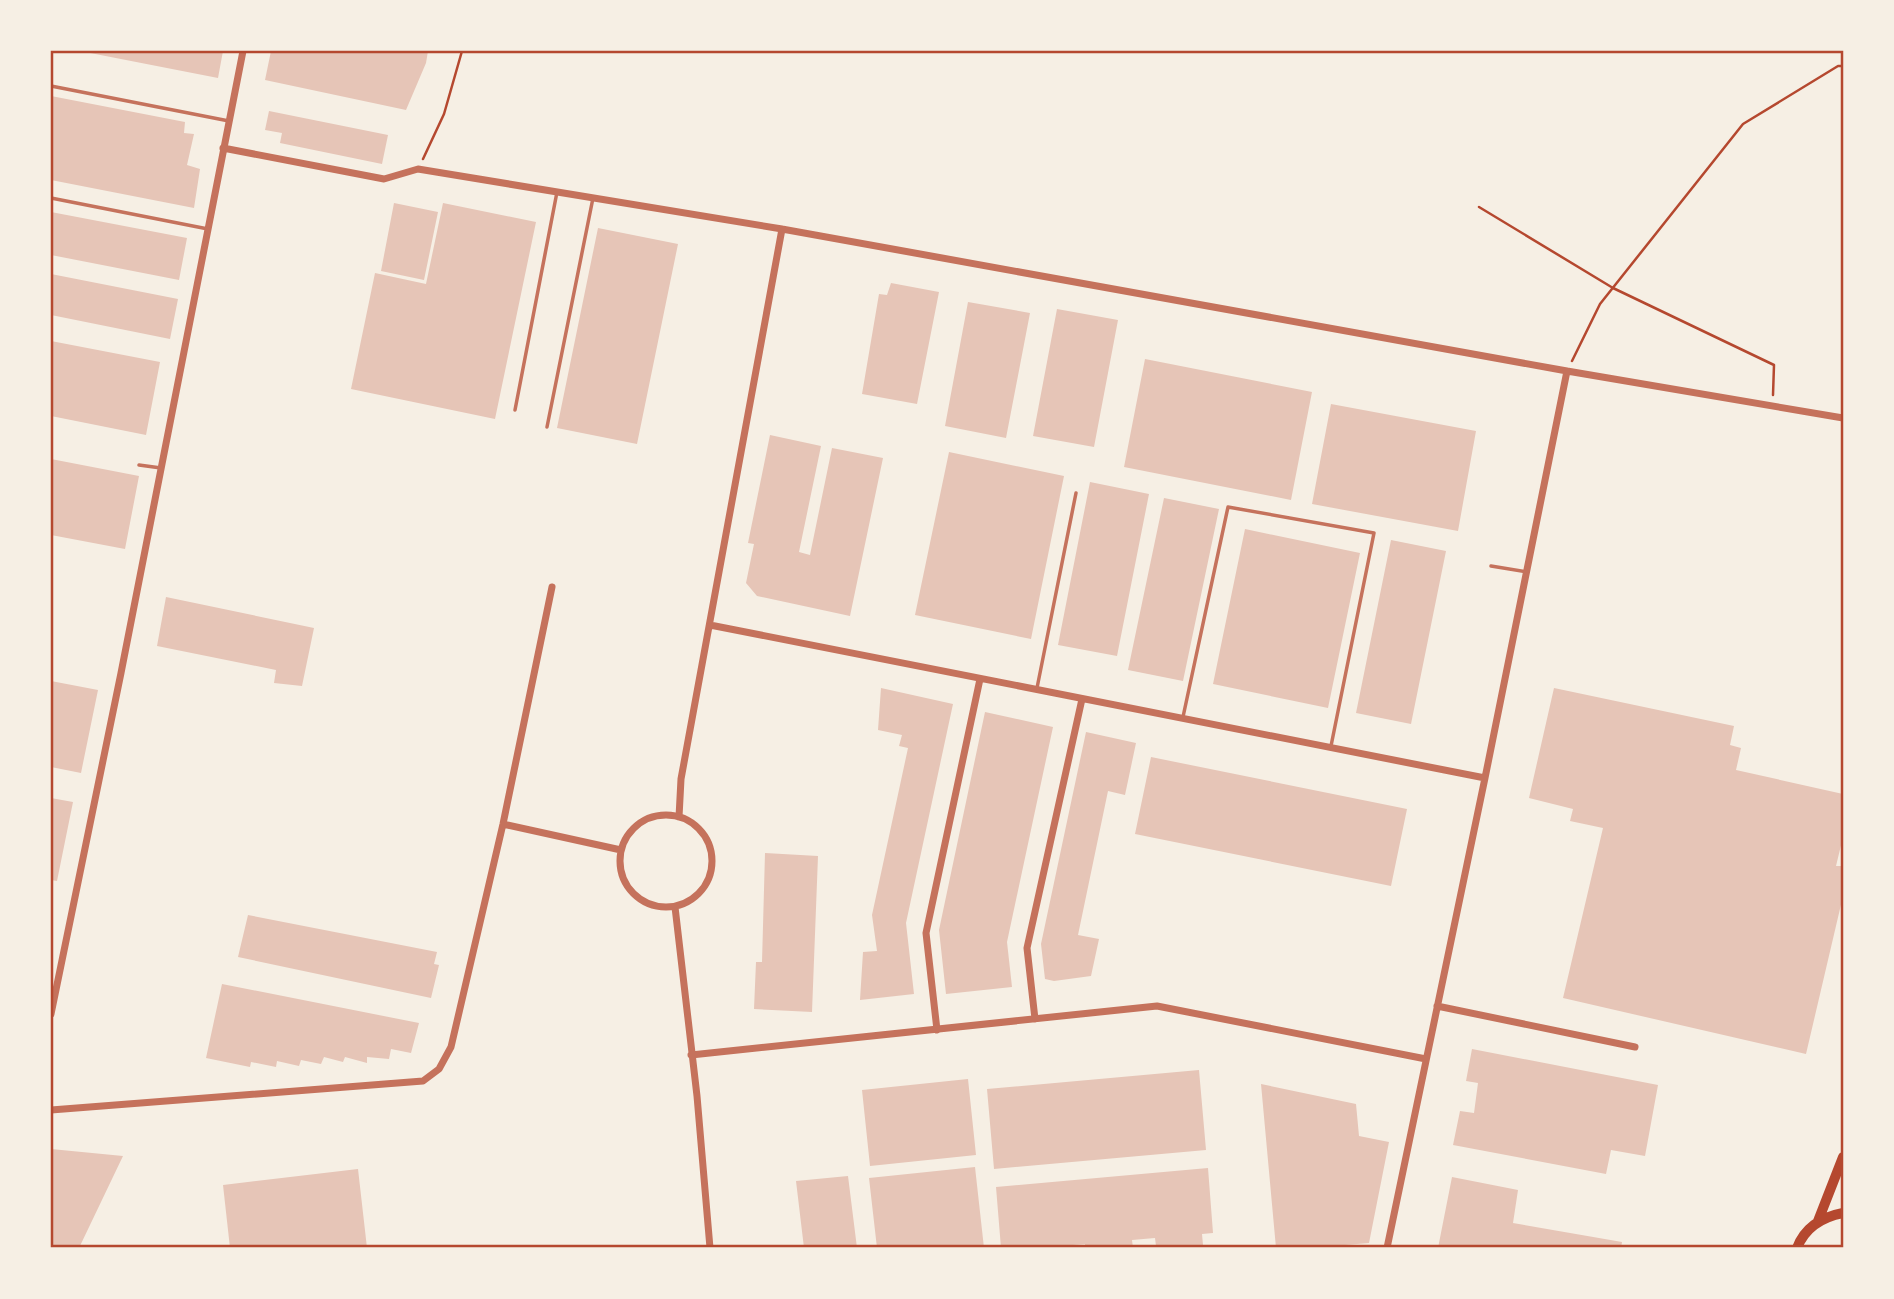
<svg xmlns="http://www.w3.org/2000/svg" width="1894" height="1299" font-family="Mulish,sans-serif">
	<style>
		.building { fill: #e6c5b7 }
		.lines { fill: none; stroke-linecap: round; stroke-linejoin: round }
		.path { stroke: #b5482f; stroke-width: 2.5 }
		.service { stroke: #c5725c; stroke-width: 3.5 }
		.minor { stroke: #c5725c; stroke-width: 7 }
		.primary { stroke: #b5482f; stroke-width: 10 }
		.neatline { fill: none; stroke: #b5482f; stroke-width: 2.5 }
	</style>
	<rect width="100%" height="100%" fill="#f6efe4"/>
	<path class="building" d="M80 51H223L218 78Z
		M271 51H428L426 63 406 110 265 80Z
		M51 96 185 122 184 133 194 134 187 165 200 169 194 208 51 180Z
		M269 111 388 135 382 164 280 143 282 133 265 130Z
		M394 203 438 212 424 280 381 271Z
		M443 203 536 222 495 419 351 389 375 273 426 284Z
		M51 212 187 238 179 280 51 255Z
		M598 228 678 244 637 444 557 428Z
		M51 274 178 299 170 339 51 315Z
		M891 283 939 292 917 404 862 394 879 294 887 295Z
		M968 302 1030 313 1006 438 945 426Z
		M1057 309 1118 320 1094 447 1033 436Z
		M51 341 160 362 146 435 51 416Z
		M1145 359 1312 392 1291 500 1124 467Z
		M1331 404 1476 431 1458 531 1312 504Z
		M770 435 821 446 799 552 810 555 832 448 883 458 850 616 757 596 746 583 754 544 748 543Z
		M949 452 1064 476 1031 639 915 615Z
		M51 459 139 476 125 549 51 535Z
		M1090 482 1149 494 1117 656 1058 645Z
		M1164 498 1219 509 1183 681 1128 670Z
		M1245 529 1360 553 1328 708 1213 684Z
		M1391 540 1446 551 1411 724 1356 713Z
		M166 597 314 628 302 686 274 683 276 670 157 646Z
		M51 681 98 690 81 773 51 767Z
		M881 688 953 704 906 923 914 994 860 1000 863 952 877 951 872 915 908 748 899 746 902 735 878 730Z
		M1554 688 1734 726 1730 745 1741 748 1736 770 1843 794V837L1836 866H1843V896L1806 1054 1563 998 1603 828 1570 821 1573 809 1529 798Z
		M985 712 1053 727 1007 942 1012 987 946 994 939 930Z
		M1086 732 1136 743 1125 795 1108 791 1078 935 1099 939 1091 976 1054 981 1045 979 1041 944Z
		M1151 757 1407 809 1391 886 1135 834Z
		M51 798 73 802 57 881 51 880Z
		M765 853 818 856 812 1012 754 1009 756 962H762Z
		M248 915 437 952 434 964 439 965 431 998 238 957Z
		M222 984 419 1023 411 1053 391 1049 389 1059 367 1057V1063L345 1057 343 1062 324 1057 321 1064 301 1060 299 1066 277 1061 276 1067 251 1062 250 1067 206 1058Z
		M1472 1049 1658 1085 1645 1156 1611 1150 1606 1174 1453 1145 1460 1111 1474 1113 1478 1083 1466 1081Z
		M1199 1070 1206 1150 994 1169 987 1089Z
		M968 1079 976 1155 870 1166 862 1090Z
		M1261 1084 1356 1104 1359 1136 1389 1142 1369 1243 1309 1248H1276Z
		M51 1149 123 1156 79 1248H51Z
		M975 1167 984 1248H877L869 1178Z
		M1208 1168 1213 1233 1202 1234 1203 1245 1200 1248H1159L1156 1246 1155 1238 1132 1240 1133 1248H1085V1244L1061 1246 1062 1248H1001L996 1187Z
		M358 1169 367 1248H230L223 1185Z
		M848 1176 857 1248H804L796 1181Z
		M1452 1177 1518 1190 1513 1223 1622 1242 1621 1248H1438Z"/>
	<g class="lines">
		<path class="path" d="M423 159 444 114 462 51
			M1479 207 1613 288 1774 365 1773 395
			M1572 361 1600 304 1743 124 1838 66H1843"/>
		<path class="service" d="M51 86 229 121
			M51 198 208 229
			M515 410 557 192
			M547 427 593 198
			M139 465 161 468
			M1491 566 1527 572
			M1037 688 1076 493
			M1183 717 1228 507 1374 533 1331 746"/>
		<path class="minor" d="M223 148 384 179 418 169 782 229 1567 371 1843 418
			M710 625 1485 778
			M620 861a46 46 0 1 1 92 0a46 46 0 1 1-92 0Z
			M679 817 681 779 782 229
			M503 824 621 850
			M675 907 697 1096 710 1248
			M1437 1006 1635 1047
			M51 1014 121 673 243 51
			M1035 1019 1027 948 1082 699
			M937 1030 926 933 980 679
			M691 1055 1157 1006 1426 1059
			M51 1110 423 1081 439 1069 451 1047 503 824 552 587
			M1387 1248 1485 778 1567 371"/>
		<path class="primary" d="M1818 1221 1843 1157
			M1797 1248C1805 1227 1822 1217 1843 1213"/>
	</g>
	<rect width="1894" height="1299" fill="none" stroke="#f6efe4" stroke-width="105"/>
	<rect x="52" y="52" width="1790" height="1194" class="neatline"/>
</svg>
